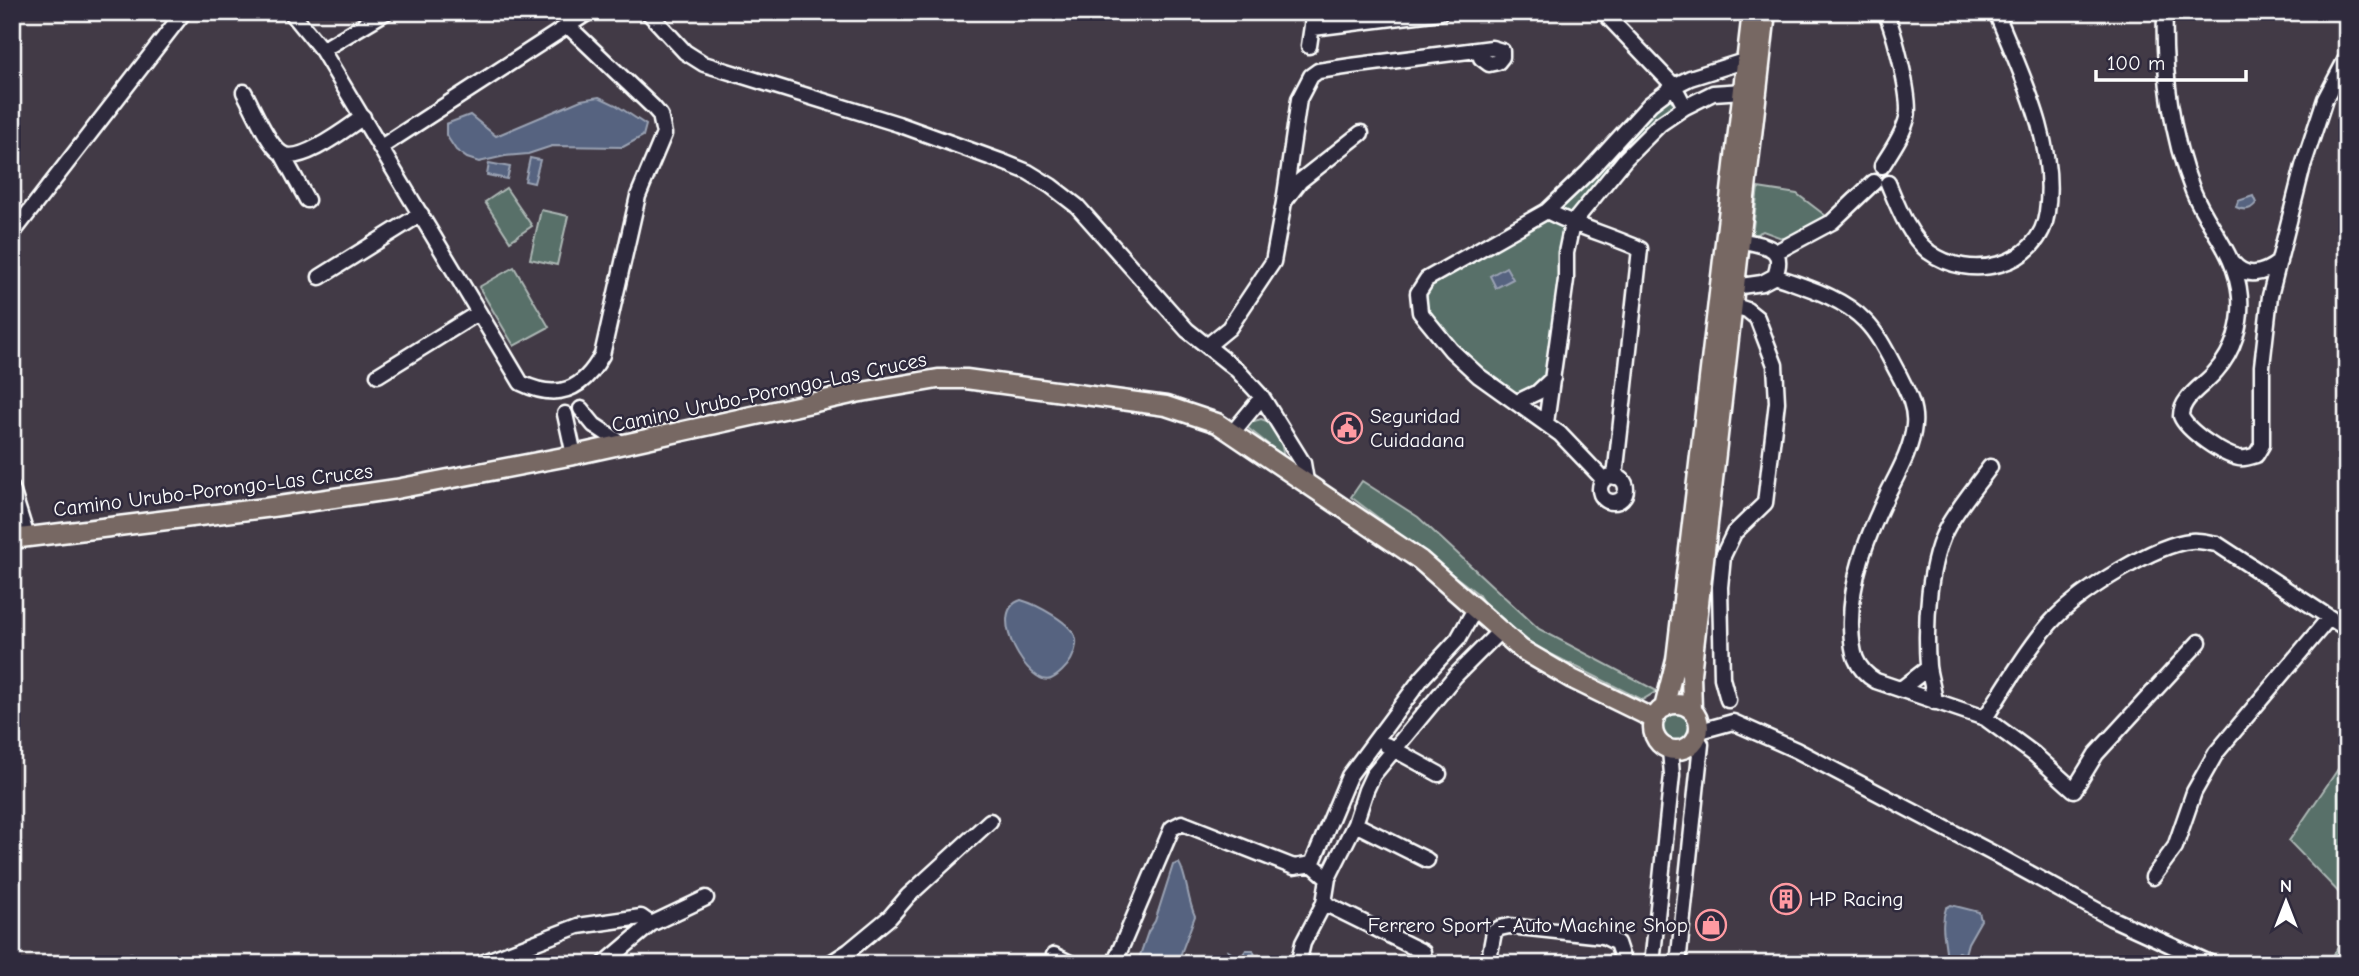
<svg xmlns="http://www.w3.org/2000/svg" width="2359" height="976" font-family="'Comic Neue',sans-serif">
	<style>
		.green { fill: #586f69; stroke: #acb7b4; stroke-width: 2 }
		.water { fill: #566480; stroke: #9aa2b3; stroke-width: 2 }
		.lines { fill: none; stroke-linecap: round; stroke-linejoin: round }
		.minor-casing { stroke: #fff; stroke-width: 19 }
		.major-casing { stroke: #fff; stroke-width: 23 }
		.minor { stroke: #2f2a3d; stroke-width: 14 }
		.major { stroke: #776864; stroke-width: 18 }
		.labels { text-anchor: middle; dominant-baseline: central; stroke-width: 5; stroke-linejoin: round; paint-order: stroke }
		.street-label { font-size: 21px; fill: #fff; stroke: #2f2a3d }
		.poi-label { font-size: 21px; fill: #fff; stroke: #2f2a3d; text-anchor: start }
	</style>
	<rect width="100%" height="100%" fill="#423a46"/>
	<filter id="ink" filterUnits="userSpaceOnUse"><feTurbulence type="fractalNoise" baseFrequency=".0143" numOctaves="2"/><feDisplacementMap in="SourceGraphic" scale="14" xChannelSelector="R" yChannelSelector="G"/><feConvolveMatrix kernelMatrix="1 2 1 2 8 2 1 2 1" color-interpolation-filters="sRGB"/></filter>
	<g filter="url(#ink)">
		<path class="green" d="M1671 99 1676 104 1646 129 1609 166 1579 207 1571 215 1563 213 1559 207 1582 188 1659 104Z
			M506 188 532 226 510 241 485 202Z
			M1758 188 1797 194 1830 219 1787 240 1763 231 1752 236Z
			M541 210 568 216 557 265 530 259Z
			M1541 219 1551 220 1564 225 1547 376 1540 385 1517 397C1496 380 1421 327 1424 299 1424 294 1429 288 1431 284Z
			M514 267 549 327 514 346 479 287Z
			M1261 419 1272 423 1281 442 1284 457 1249 429 1247 426 1251 422Z
			M1362 481 1418 517 1539 629 1657 691 1642 700 1531 644C1511 630 1490 615 1478 594L1351 497Z
			M1661 726a16 16 0 1 1 32 0a16 16 0 1 1-32 0Z
			M2347 756V901L2289 841Z
			M2347 932V964L2330 961Z"/>
		<path class="water" d="M599 97 616 105 646 125 643 136 623 147 552 146 528 154 505 156 479 162 467 158 456 150 446 135V124L470 115 496 136 581 100Z
			M530 158 540 160 534 183 525 181Z
			M489 163 510 167 507 179 487 175Z
			M2253 196 2256 203C2251 210 2244 211 2236 207L2238 201Z
			M1506 267 1513 279 1496 288 1490 276Z
			M1021 600C1035 604 1074 623 1076 640 1077 647 1074 654 1071 660 1067 667 1058 676 1051 679 1030 688 984 612 1021 600Z
			M1179 863C1187 876 1187 899 1195 916L1177 964H1137L1148 932 1155 921 1173 865Z
			M1951 905 1979 912 1981 920 1968 943 1965 954 1958 952 1954 957 1956 964H1947C1947 944 1939 928 1946 908Z
			M1246 950H1253L1256 958 1253 964 1226 963 1225 957 1228 951 1237 957H1241Z"/>
		<g class="lines">
			<g class="minor-casing">
				<path id="minor" d="M291 12 322 50 521 383C558 401 583 390 602 355L638 196 664 134 660 115 653 107 568 26
					M648 12 685 52 704 64 898 124 1003 162 1028 172 1051 186 1077 206 1187 330 1237 370 1262 397 1303 463 1306 481
					M2165 12C2163 71 2171 136 2193 191 2209 230 2236 252 2240 297 2242 323 2234 351 2216 371 2205 385 2181 397 2181 416 2187 431 2223 455 2239 458 2245 459 2250 457 2256 455L2262 445V366L2270 296 2303 166 2325 99 2347 57
					M1609 18 1674 86 1685 107
					M1313 28 1441 12
					M1309 46 1314 12
					M322 50 386 12
					M244 92C253 108 267 143 281 153 299 166 347 128 363 117
					M381 147 589 12
					M282 154 307 200
					M1882 166C1891 151 1903 135 1907 118 1912 100 1894 30 1885 12
					M1888 183C1898 207 1908 235 1929 252 1969 282 2040 267 2047 212 2057 143 2021 74 1996 12
					M1284 202 1299 99 1311 76 1318 71 1351 66 1492 48 1502 51V57L1498 62 1489 64 1481 58 1480 50
					M1547 211C1577 227 1610 235 1640 249L1615 477
					M12 234 184 12
					M1776 252 1832 222 1874 182
					M2233 263C2246 279 2264 274 2279 262
					M1775 276C1805 287 1842 297 1865 321 1880 336 1889 357 1899 375 1907 391 1916 407 1914 425 1912 449 1898 473 1887 495 1867 537 1850 579 1851 627 1852 652 1854 668 1876 681L1985 718 2034 754 2074 790 2096 754 2199 642
					M320 277 421 214
					M1734 287 1762 283 1775 276C1787 245 1763 246 1740 240
					M1207 346 1229 328 1273 262 1284 202 1300 181 1361 133
					M378 375 478 313
					M1517 402 1538 392 1553 378
					M581 409 594 425 624 445
					M565 414 574 455
					M1546 423 1566 280V253L1572 224 1626 158 1660 124 1685 107 1713 93 1743 91
					M1233 432 1262 397
					M1600 489a13 13 0 1 1 26 0a13 13 0 1 1-26 0Z
					M1604 480 1560 434 1479 376 1451 350 1420 312 1418 293 1427 279 1547 211 1588 172 1650 104 1674 86 1690 78 1747 60
					M12 489 27 537
					M1901 689 1928 668
					M1728 700 1722 678 1720 587 1723 556 1734 533 1765 503 1777 402 1775 365 1757 318 1747 310 1732 305
					M1935 702C1934 691 1929 675 1928 666 1925 624 1928 560 1949 524 1961 504 1976 486 1990 467
					M1985 718C2005 688 2032 641 2056 617 2082 591 2155 544 2191 541 2199 540 2209 543 2217 544L2347 629
					M1700 731 1733 722 1796 750 2000 857 2111 918 2212 964
					M1386 745 1439 774
					M1355 824 1427 860
					M1312 864 1349 776 1422 678 1458 639 1475 609
					M2153 877 2175 847 2194 792 2216 753 2329 618
					M1324 903 1423 952
					M1054 955 1072 964
					M131 962 134 964
					M479 964 578 926 641 917 651 924
					M604 964 651 924 706 898
					M829 964 849 951 890 917 908 896 990 821
					M1114 964 1172 828 1182 823 1294 867 1312 864 1328 878
					M1298 964 1303 943 1324 903 1328 878 1355 824 1366 790 1373 775 1455 676 1500 631
					M1488 964 1494 932 1500 928 1509 926 1603 936 1617 943 1624 964
					M1652 964 1672 775 1670 750
					M1678 964 1701 744 1697 739"/>
			</g>
			<g class="major-casing">
				<path id="major" d="M12 539 265 508 396 489 574 455 856 393 938 379H966L1166 406 1217 423 1420 560 1521 649 1572 679 1654 719
					M1653 727a23 23 0 1 1 46 0a23 23 0 1 1-46 0Z
					M1664 708 1676 660 1752 12
					M1692 710 1691 674 1766 12"/>
			</g>
			<use href="#minor" class="minor"/>
			<use href="#major" class="major"/>
		</g>
	</g>
	<defs>
		<g id="civic-ring" transform="scale(1.575)"><circle r="9.5" fill="#2f2a3d" stroke="#ff9aa2" stroke-width="1.5"/><path d="M-.6-6.5H3V-4.5H.6V-3L4-1V1h2V6H-6V1h2V-1L-.6-3ZM-1.2 2.5V6h2.4V2.5Z" fill="#ff9aa2"/></g>
		<g id="building-ring" transform="scale(1.575)"><circle r="9.5" fill="#2f2a3d" stroke="#ff9aa2" stroke-width="1.5"/><path d="M-4-6H4V6H1V3H-1V6H-4ZM-2.5-4.3h1.7v1.8h-1.7ZM.8-4.3h1.7v1.8H.8ZM-2.5-1h1.7V.8h-1.7ZM.8-1h1.7V.8H.8Z" fill="#ff9aa2"/></g>
		<g id="shop-ring" transform="scale(1.575)"><circle r="9.5" fill="#2f2a3d" stroke="#ff9aa2" stroke-width="1.5"/><path d="M-5-2.5h2.3a2.7 3.5 0 0 1 5.4 0H5L5.5 6h-11ZM-1.5-2.5h3a1.5 2.3 0 0 0-3 0Z" fill="#ff9aa2"/></g>
	</defs>
	<g fill-rule="evenodd">
		<use href="#civic-ring" x="1347" y="428"/>
		<use href="#building-ring" x="1786" y="899"/>
		<use href="#shop-ring" x="1711" y="925"/>
	</g>
	<g class="labels">
		<g class="street-label">
			<text transform="translate(769 392) rotate(-12)">Camino Urubo-Porongo-Las Cruces</text>
			<text transform="translate(213 490) rotate(-7)">Camino Urubo-Porongo-Las Cruces</text>
		</g>
		<g class="poi-label">
			<text x="1370" y="416">Seguridad<tspan x="1370" dy="24">Cuidadana</tspan></text>
			<text x="1809" y="899">HP Racing</text>
			<text x="1688" y="925" text-anchor="end">Ferrero Sport - Auto Machine Shop</text>
		</g>
	</g>
	<rect width="2359" height="976" fill="none" stroke="#2f2a3d" stroke-width="42"/>
	<rect x="21" y="21" width="2317" height="934" fill="none" stroke="#fff" stroke-width="2.5" filter="url(#ink)"/>
	<g transform="translate(2286 902)" stroke="#2f2a3d" stroke-width="5" paint-order="stroke">
	<path d="M0-5L12 26L0 18L-12 26Z" fill="#ffffff"/>
	<text y="-10" font-size="19" font-weight="bold" text-anchor="middle" fill="#ffffff">N</text>
	</g>
	<path d="M2096 70v10h150v-10" fill="none" stroke="#ffffff" stroke-width="3.5"/>
	<text x="2107" y="70" font-size="21" fill="#ffffff" stroke="#2f2a3d" stroke-width="5" paint-order="stroke">100 m</text>
</svg>
